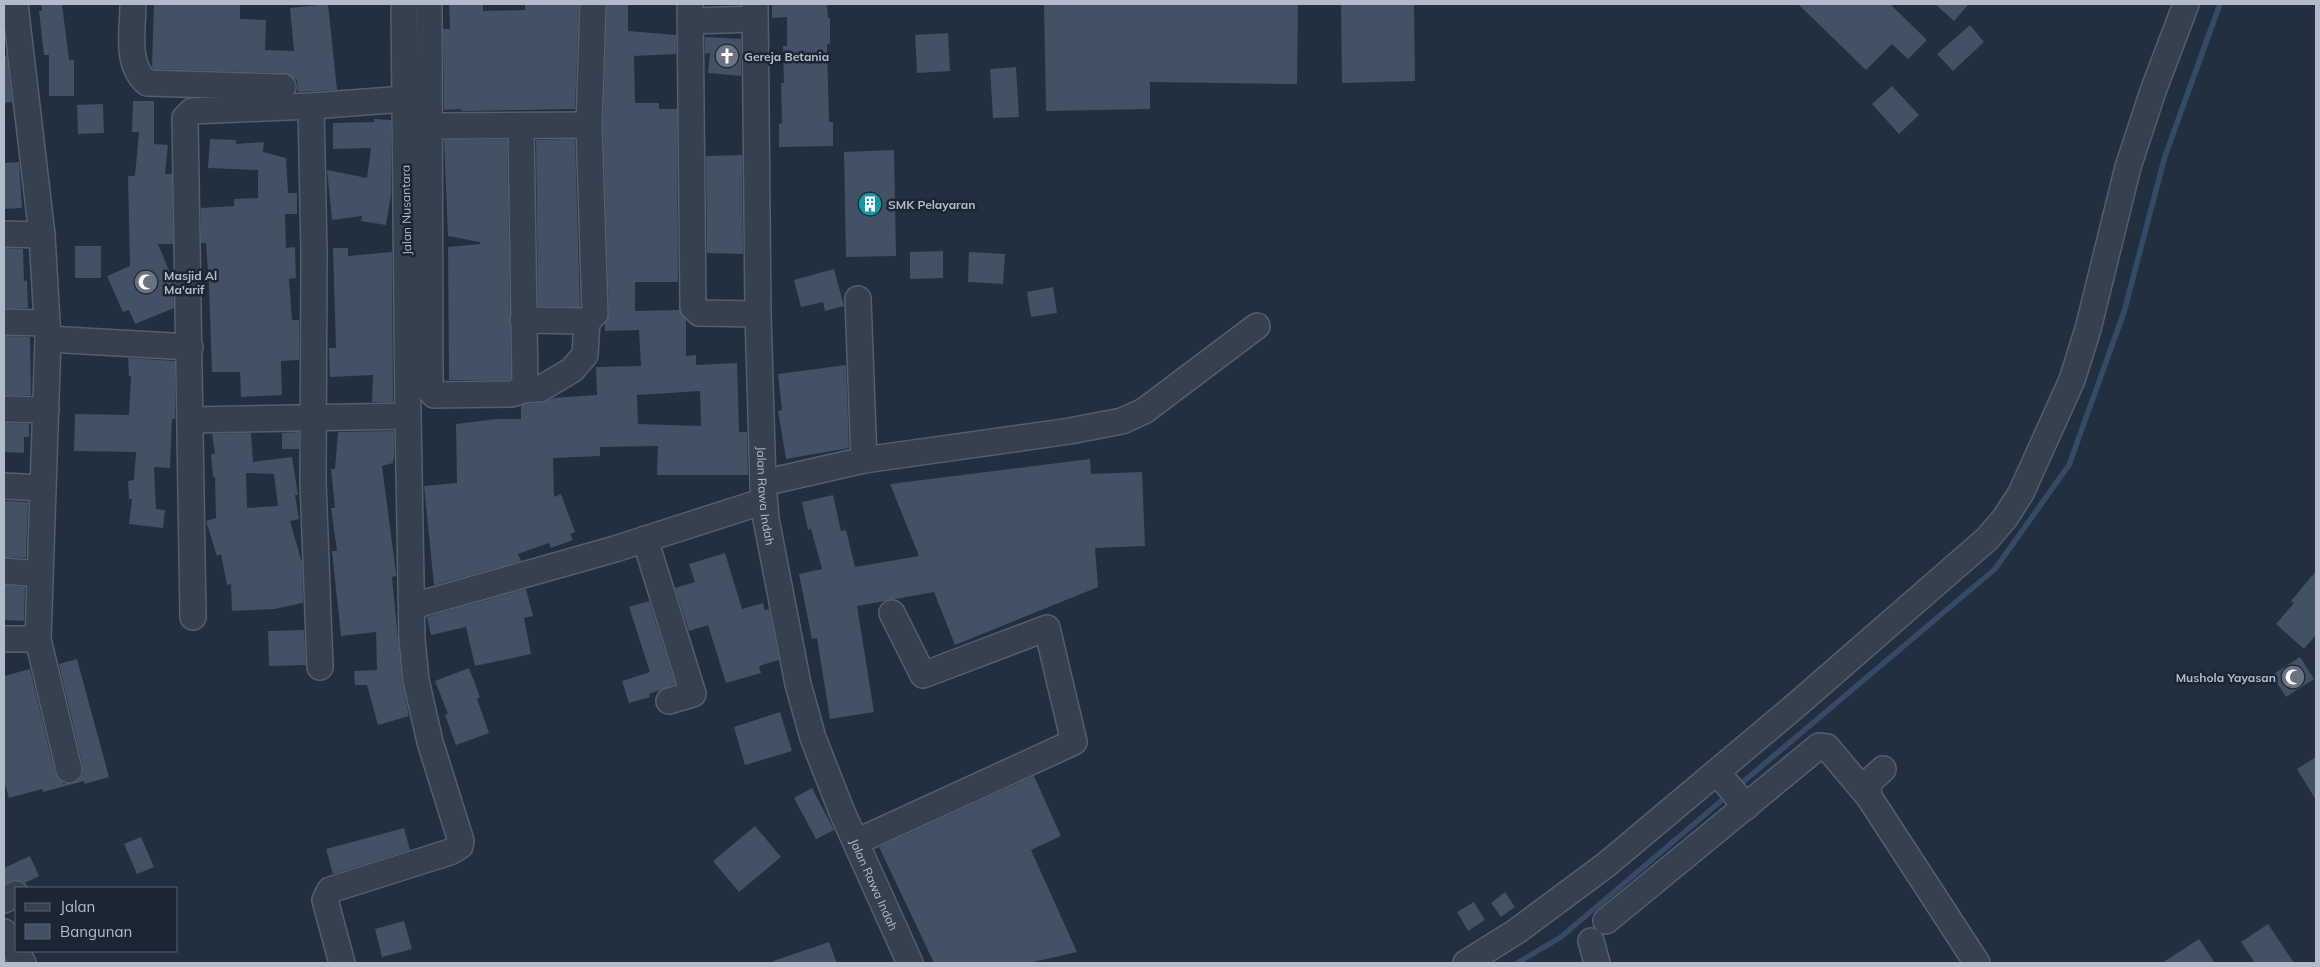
<svg xmlns="http://www.w3.org/2000/svg" width="2320" height="967" font-family="Mulish,sans-serif">
	<style>
		.lines { fill: none; stroke-linecap: round; stroke-linejoin: round }
		.stream { stroke: #344a67; stroke-width: 5.5 }
		.building { fill: #425163; fill-rule: evenodd }
		.minor-casing { stroke: #545e6d; stroke-width: 28 }
		.minor { stroke: #36414f; stroke-width: 25 }
		.labels { text-anchor: middle; dominant-baseline: central; stroke-width: 5; stroke-linejoin: round; paint-order: stroke }
		.poi-label { font-size: 12px; font-weight: bold; fill: #b1bbca; stroke: #1b2633; text-anchor: start }
		.street-label { font-size: 12px; fill: #b1bbca; stroke: #1b2633 }
	</style>
	<rect width="100%" height="100%" fill="#212f3f"/>
	<g class="lines">
		<path class="stream" d="M1737 787 1995 569 2069 465 2124 312 2165 156 2220 4
			M1517 963 1561 937 1728 795"/>
	</g>
	<path class="building" d="M41 4H62L69 60H74V96H49V55H44L39 11H42Z
		M154 4H240V19L266 20 265 50 294 51 290 8 328 4 337 90 298 92 297 80 283 73 154 69 152 67Z
		M449 4H483V11L525 10V4H579L575 109 461 111V109L444 110 443 29H450Z
		M607 4H628V31L676 35V54L634 56 635 103H659V109H677L678 282H635V311L680 310 686 320V356L696 355V365L737 363 739 432H747L748 475H657L658 446 600 447V456L553 458 554 497 561 494 575 532 570 534 573 540 551 548 549 543 518 554 521 561 434 585 424 486 457 483 456 424 496 419H521V406L524 404 541 403 554 398 597 395 596 367 641 366 639 330 605 331V324L609 314 603 125ZM700 391 701 426 638 424 637 395Z
		M772 4H827L828 18H830V44H827L829 122H833V146L779 147V124L782 123 781 83H784L783 46H787V17L772 18Z
		M1044 4H1298L1297 84 1150 82V109L1046 111Z
		M1341 4H1414L1415 81 1342 83Z
		M1798 4H1890L1927 40 1908 59 1892 44 1866 70Z
		M1935 4H1969L1954 21Z
		M1970 25 1984 42 1953 71 1937 54Z
		M948 33 950 71 917 73 915 35Z
		M705 37 741 39V76L708 73 710 53 705 54Z
		M7 55 12 102 4 103V56Z
		M1016 67 1019 117 993 118 990 69Z
		M1892 86 1919 115 1899 134 1872 104Z
		M133 101H154V144L168 145 165 174H172L173 244H158L173 280 174 308 135 324 129 310 123 312 107 276 130 266 128 176H135L139 132H132Z
		M103 104 104 133 78 134 77 105Z
		M374 119 391 120V195L386 225 361 221 362 216 332 220 327 170 367 178 371 148 333 149V123L374 122Z
		M210 139 236 140V144L264 142 263 152 286 158 288 193H297V214H285L286 248 295 247 296 278 289 279 292 320H299V360L281 361 282 395 241 397 240 372H212L209 286 206 243H201V208L234 206V199L258 198V170L208 168Z
		M575 139 580 307 538 306 536 140Z
		M444 140H507L511 378 509 380H449L448 247 480 244V242L448 236Z
		M894 150 896 256 846 257 844 152Z
		M742 155 743 254 707 253 706 156Z
		M19 162 22 208 4 209V163Z
		M75 246H101V278H75Z
		M4 248 23 249 24 281 27 280 28 308H4Z
		M333 248H348V256L392 252 393 402H372L373 375 330 377 329 348H336Z
		M943 251V278L910 279V252Z
		M969 252 1005 254 1003 284 968 282Z
		M834 269 844 306 825 311 823 302 801 307 794 280Z
		M1053 287 1057 313 1031 317 1027 292Z
		M4 336 30 337 31 395H4Z
		M128 358 175 361V419H172L170 468 154 467 156 509 165 510 163 528 129 524 132 499H129L128 481 134 480 136 452 74 451 75 414 129 415 131 376H129Z
		M846 365 849 448 786 459 778 411 782 410 778 374Z
		M4 423 29 424V437H24V453L4 452Z
		M394 431V459L393 460V463L382 466 396 573V576L392 577 402 681 409 716 378 725 367 685H355L354 671 377 670 376 632 341 636 332 551H337L331 508H335L331 469H335L338 432Z
		M299 432V449H282V433Z
		M251 433 253 462 292 457 298 495H295L299 519 290 521 302 563 303 603 274 609 232 611 231 584 227 585 221 554 217 556 206 521 216 518 215 477H213L211 454H215L212 434ZM246 473 274 474 278 506 247 508Z
		M1090 459 1091 474 1142 472 1145 546 1095 548 1098 587 955 645 934 592 857 606 874 712 830 719 817 638 812 639 799 574 822 569 811 529 808 530 802 502 833 495 841 531 846 530 855 567 919 556 890 484Z
		M4 501 28 502 26 558 4 557Z
		M725 553 742 609 763 603 765 610 769 609 779 660 759 666 761 673 726 683 708 625 689 631 675 588 695 582 689 564Z
		M2316 571V635L2304 649 2276 624 2294 603 2291 601Z
		M4 585 25 587 24 621 4 620Z
		M526 589 533 616 524 618 531 654 475 666 466 627 431 635 427 617Z
		M649 601 675 684 649 694 650 697 629 703 622 681 650 672 629 607Z
		M304 630 306 665 269 666 268 631Z
		M2300 657 2314 679 2286 697 2272 675Z
		M77 659 109 777 84 784V781L43 792 42 789 9 798 4 781V676L30 669 55 773 59 780 64 784H72L79 780 83 774V767L59 664Z
		M469 668 480 697 477 699 489 733 456 745 445 715 448 714 435 681Z
		M780 712 792 751 745 765 734 727Z
		M2316 757V800L2297 769Z
		M1034 776 1061 836 1031 850 1077 952 1029 963H934L879 847Z
		M812 788 834 830 816 839 794 798Z
		M755 826 781 857 739 892 713 861Z
		M404 828 410 850 333 874 326 849Z
		M141 837 154 867 137 874 124 844Z
		M30 856 39 876 25 883 16 880 4 884V868Z
		M1505 892 1515 907 1501 917 1491 903Z
		M1474 902 1485 920 1468 931 1457 912Z
		M404 921 412 949 382 957 375 929Z
		M2268 924 2294 963H2255L2241 942Z
		M2199 939 2215 963H2162Z
		M829 942 837 963H774L773 961Z"/>
	<g class="lines">
		<g class="minor-casing">
			<g id="minor">
				<path d="M133 4C133 30 125 64 147 83L283 87"/>
				<path d="M429 4 430 374V390L434 395 511 394 518 392 525 383 521 126"/>
				<path d="M690 4 693 307 699 313 758 314"/>
				<path id="s1" d="M755 4 758 314 763 483 766 519 798 684 813 738 842 812 910 963"/>
				<path d="M692 21 755 19"/>
				<path d="M311 106 314 253 313 482 320 667"/>
				<path d="M429 126 589 125"/>
				<path d="M4 234 42 235"/>
				<path d="M858 299 864 460"/>
				<path d="M523 320 587 321 595 314 589 125 593 4"/>
				<path d="M4 322 47 323"/>
				<path d="M48 339 190 347"/>
				<path d="M521 390 540 389 572 370 585 355 587 321"/>
				<path d="M4 409 46 410"/>
				<path d="M190 420 408 416 404 4"/>
				<path d="M763 483 864 460 1070 431 1122 421 1144 411 1257 326"/>
				<path d="M4 486 43 488"/>
				<path d="M645 539 693 694 669 701"/>
				<path d="M4 571 40 574"/>
				<path d="M413 606 615 549 764 501"/>
				<path d="M193 617 185 118 192 111 311 106 405 99"/>
				<path d="M4 639H38L48 339 42 235 15 4"/>
				<path d="M38 639 69 770"/>
				<path d="M1883 769 1868 783 1869 797 1977 963"/>
				<path d="M1717 772 1746 807"/>
				<path d="M856 842 1074 742 1047 628 923 675 892 613"/>
				<path d="M4 900 16 894"/>
				<path d="M1606 921 1819 746 1827 747 1869 797"/>
				<path d="M4 932 23 963"/>
				<path d="M1591 941 1597 963"/>
				<path d="M342 963 325 900 330 890 450 852 460 846 461 841 430 742 416 680 412 639 408 416"/>
				<path d="M1466 963 1517 931 1607 864 1794 707 1987 539 2005 518 2021 493 2072 380 2088 329 2128 167 2153 91 2186 4"/>
			</g>
		</g>
		<use href="#minor" class="minor"/>
	</g>
	<defs>
		<g id="church-disc" transform="scale(1.25)"><circle r="9.5" fill="#6b7280" stroke="#1b2633"/><path d="M-1.2-6h2.4v3.5h3.3v2.4h-3.3V6h-2.4V-.1h-3.3v-2.4h3.3Z" fill="#fff"/></g>
		<g id="building-disc" transform="scale(1.25)"><circle r="9.5" fill="#0f9aa8" stroke="#1b2633"/><path d="M-4-6H4V6H1V3H-1V6H-4ZM-2.5-4.3h1.7v1.8h-1.7ZM.8-4.3h1.7v1.8H.8ZM-2.5-1h1.7V.8h-1.7ZM.8-1h1.7V.8H.8Z" fill="#fff"/></g>
		<g id="mosque-disc" transform="scale(1.25)"><circle r="9.5" fill="#6b7280" stroke="#1b2633"/><path d="M3.5-4.9A6 6 0 1 0 3.5 4.9A5 5 0 1 1 3.5-4.9Z" fill="#fff"/></g>
	</defs>
	<g fill-rule="evenodd">
		<use href="#church-disc" x="727" y="56"/>
		<use href="#building-disc" x="870" y="204"/>
		<use href="#mosque-disc" x="146" y="282"/>
		<use href="#mosque-disc" x="2293" y="677"/>
	</g>
	<g class="labels">
		<g class="poi-label">
			<text x="744" y="56">Gereja Betania</text>
			<text x="888" y="204">SMK Pelayaran</text>
			<text x="164" y="275">Masjid Al<tspan x="164" dy="14">Ma'arif</tspan></text>
			<text x="2276" y="677" text-anchor="end">Mushola Yayasan</text>
		</g>
		<g class="street-label">
			<text transform="translate(406 210) rotate(-91)">Jalan Nusantara</text>
			<text stroke="none"><textPath href="#s1" startOffset="492">Jalan Rawa Indah</textPath></text>
			<text stroke="none"><textPath href="#s1" startOffset="898">Jalan Rawa Indah</textPath></text>
		</g>
	</g>
	<rect width="2320" height="967" fill="none" stroke="#b1bbca" stroke-width="10"/>
	<rect x="15" y="887" width="162" height="65" fill="#1b2633" stroke="#57626f"/>
	<rect x="25" y="903" width="25" height="8" fill="#36414f" stroke="#57626f"/>
	<text x="60" y="912" font-size="15" fill="#b1bbca">Jalan</text>
	<rect x="25" y="924" width="25" height="15" fill="#425163" stroke="#57626f"/>
	<text x="60" y="937" font-size="15" fill="#b1bbca">Bangunan</text>
</svg>
